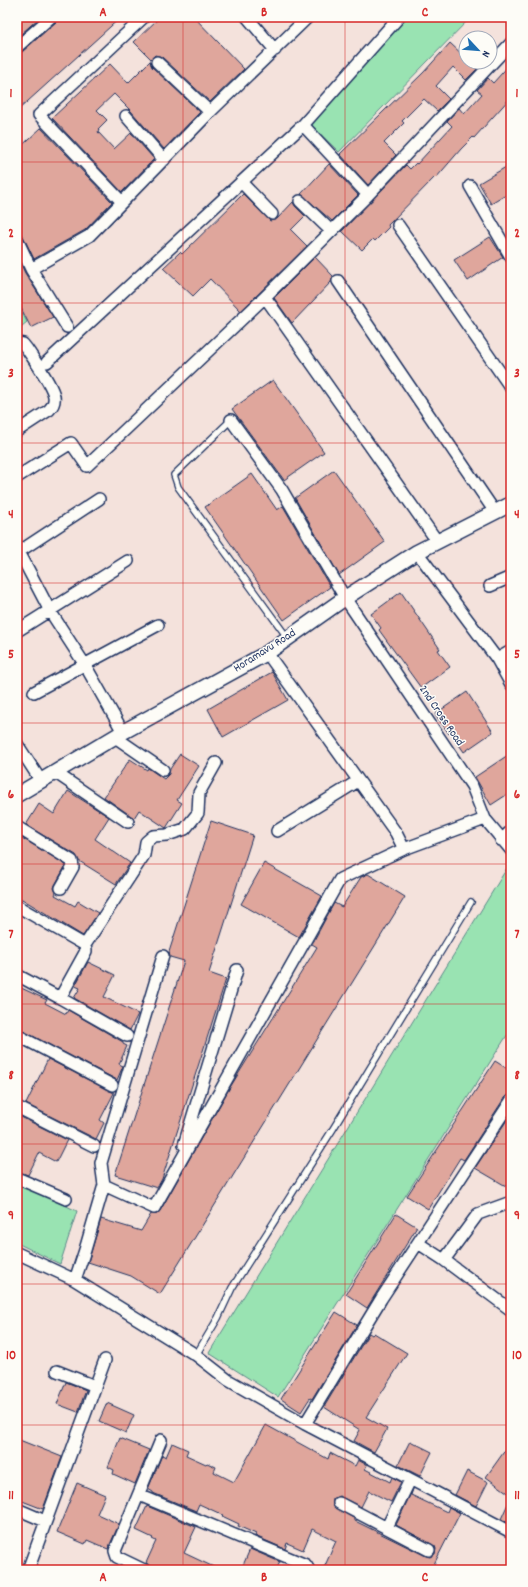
<svg xmlns="http://www.w3.org/2000/svg" width="528" height="1587" font-family="Dekko,sans-serif">
	<style>
		.green { fill: #99e3b2; stroke: #5a8988 }
		.building { fill: #dfa69c; stroke: #1b2f5e }
		.lines { fill: none; stroke-linecap: round; stroke-linejoin: round }
		.service-casing { stroke: #1b2f5e; stroke-width: 8 }
		.minor-casing { stroke: #1b2f5e; stroke-width: 14 }
		.tertiary-casing { stroke: #1b2f5e; stroke-width: 17 }
		.service { stroke: #fdfcf7; stroke-width: 5.5 }
		.minor { stroke: #fdfcf7; stroke-width: 11 }
		.tertiary { stroke: #fdfcf7; stroke-width: 14 }
		.grid { fill: none; stroke: #d62828; stroke-width: 1; stroke-opacity: 0.55 }
		.labels { text-anchor: middle; dominant-baseline: central; stroke-width: 3; stroke-linejoin: round; paint-order: stroke }
		.street-label { font-size: 12px; fill: #1b2f5e; stroke: #fdfcf7 }
		.neatline { fill: none; stroke: #d62828; stroke-width: 1.5 }
		.grid-label { font-size: 13px; text-anchor: middle; font-weight: bold; fill: #d62828 }
	</style>
	<rect width="100%" height="100%" fill="#f4e2dc"/>
	<filter id="ink" filterUnits="userSpaceOnUse"><feTurbulence type="fractalNoise" baseFrequency=".025" numOctaves="2"/><feDisplacementMap in="SourceGraphic" scale="8" xChannelSelector="R" yChannelSelector="G"/><feConvolveMatrix kernelMatrix="1 2 1 2 8 2 1 2 1" color-interpolation-filters="sRGB"/></filter>
	<g filter="url(#ink)">
		<path class="green" d="M407 17H471L339 152 310 124Z
			M17 303 27 322 17 330Z
			M507 868 511 871V1029L278 1397 209 1353Z
			M22 1185 77 1211 60 1264 17 1243V1194Z"/>
		<path class="building" d="M17 17H40L20 35 17 31Z
			M58 17H121L17 111V54L22 52 56 22Z
			M160 17H194L244 69 210 102 162 57 155 55 151 59 134 42Z
			M450 43 466 58V62H470L477 69 466 80 453 67 436 86 449 99 437 111 424 99 402 121 404 123 384 143 396 155 368 185 340 154 424 72Z
			M150 61 152 67 200 112 164 149 131 111 114 94 97 110 107 120 98 129 99 130 98 132 114 149 131 133 154 159 122 192 52 118 110 64 128 83Z
			M511 63V97L474 138 473 137 461 149 436 178 435 177 388 225 389 227 375 241 373 239 362 250 342 231 406 165 410 169 416 163 417 164 452 126 447 121 459 108 464 114 482 94 477 90 488 78 493 83Z
			M41 128 112 202 85 230 34 259 23 236 17 232V150Z
			M329 164 358 195 332 221 301 194Z
			M511 164V192L491 204 479 183Z
			M243 194 270 221 277 219 293 202 295 206 305 216 291 230 307 246 241 311 210 279 193 296 163 268 180 252 182 254Z
			M490 237 503 257 468 281 454 260Z
			M17 256 25 273 53 317 31 328 17 300Z
			M315 257 333 276 331 282 292 323 274 298Z
			M273 380 324 452 284 480 232 409Z
			M334 470 385 542 339 575 295 498Z
			M252 474 277 510 283 506 330 587 284 620 205 507Z
			M401 592 440 649 438 650 450 667 421 688 379 630 381 628 371 614Z
			M272 672 288 700 223 737 208 709Z
			M467 692 493 732 464 752 451 733 449 734 435 714Z
			M511 753V792L491 805 475 777Z
			M180 754 199 766 177 800 182 803 166 828 139 810 134 818 104 797 130 759 147 770 148 768 164 779 169 774 170 769Z
			M68 791 109 817 95 839 130 863 116 884 79 861 76 855 26 825 39 804 54 814Z
			M211 821 253 835 209 973 226 979 162 1179 157 1188 115 1175 184 961 170 957 169 952Z
			M19 836 66 865 55 885 54 888 56 893 55 895 75 906 78 901 98 913 83 936 17 896V840Z
			M264 863 322 896 299 937 241 904Z
			M368 874 405 897 160 1294 131 1276 88 1262 101 1219 141 1231 151 1214H157L160 1211 229 1089 317 947 312 944 334 903 342 907 361 877Z
			M88 962 115 975 104 997 138 1014 130 1030 74 998 80 988 75 986Z
			M17 986 47 1000 45 1003 66 1014 68 1010 123 1042V1044L127 1046 119 1064 123 1066 117 1080 17 1028Z
			M48 1059 114 1093 100 1120 104 1123 96 1139 26 1104Z
			M495 1061 511 1071V1094L505 1097 464 1160 460 1158 428 1209 407 1196Z
			M511 1114V1189L475 1168Z
			M17 1115 67 1140 56 1162 39 1153 28 1175 17 1171Z
			M396 1214 417 1227 367 1308 346 1294Z
			M336 1312 357 1325 312 1399 310 1398 301 1412 281 1399Z
			M369 1333 372 1335 374 1333 407 1353 366 1417 387 1429 374 1452 354 1441 360 1430 324 1407Z
			M66 1382 86 1390 78 1412 57 1404Z
			M107 1403 134 1415 126 1433 99 1421Z
			M266 1425 328 1459 330 1453 355 1466 358 1460 367 1465 365 1469 390 1482 392 1477 401 1482 391 1502 369 1491 361 1507 339 1496 333 1499V1506L355 1519V1521L426 1556 430 1557 435 1554 436 1549 435 1546 396 1525 413 1489 411 1495 447 1512 449 1507 460 1513 431 1570H323L336 1541 312 1529 303 1550 287 1543 285 1549 255 1536 256 1534 238 1526 239 1524 222 1516 223 1515 199 1504 196 1511 153 1493V1492L148 1489 162 1455 166 1457 172 1443 188 1450 186 1455 206 1464 207 1463 216 1467 214 1472 234 1482Z
			M120 1438 149 1450 135 1484 113 1474 114 1470 108 1467Z
			M17 1439 62 1457 43 1509 17 1499Z
			M410 1441 432 1452 420 1476 398 1465Z
			M511 1442V1495L486 1477Z
			M467 1471 488 1482 476 1506 455 1495Z
			M77 1483 105 1495 97 1514 119 1524 108 1549 87 1540 85 1544 57 1532Z
			M511 1497V1524L501 1519Z
			M147 1506 196 1527 184 1553 220 1570H158L146 1563 156 1541 152 1539 153 1538 136 1530Z
			M250 1549 280 1562 276 1570H241Z"/>
		<g class="lines">
			<g class="service-casing">
				<path id="service" d="M231 420 174 475 178 487 287 637
					M196 1355 218 1318 232 1288 333 1129 471 902"/>
			</g>
			<g class="minor-casing">
				<path id="minor" d="M247 17 275 50
					M17 47 51 17
					M157 62 210 112
					M126 116 164 160
					M303 125 368 195
					M241 182 272 214
					M470 186 511 257
					M300 201 331 231
					M122 202 39 115 144 17
					M398 225 511 388
					M17 239 31 269 67 327
					M31 269 89 236 210 112 308 17
					M338 281 495 512
					M265 297 437 541
					M17 343 23 344 27 349C34 360 52 384 54 396 55 402 53 406 49 410L17 431
					M47 362 303 125 399 17
					M231 420 282 490 345 598 472 786 485 819 511 850
					M17 477 71 443 87 466 265 297 368 195 511 43
					M17 548 50 611 85 665 123 732
					M417 552 497 659 511 684
					M17 553 99 499
					M490 586 511 577
					M17 631 128 561
					M497 659 511 651
					M34 692 158 625
					M115 737 163 770
					M17 744 41 781
					M56 773 128 822
					M17 827 72 861 73 867 61 888
					M277 831 358 781
					M501 840 511 831
					M404 849 485 819
					M17 906 85 945 86 951 60 998
					M85 945 144 855 146 842 153 836 167 835 185 829 198 813 199 793 216 763
					M17 975 60 998 127 1036
					M17 1035 112 1085
					M17 1107 94 1146
					M184 1145 237 970
					M17 1178 66 1199
					M104 1185 101 1163 163 956
					M418 1243 444 1260 478 1214 511 1202
					M17 1253 75 1280 196 1355 228 1380 305 1424 511 1532
					M444 1260 511 1310
					M75 1280 85 1250 104 1185 154 1208 340 879 404 849 396 833 267 653
					M57 1371 95 1386
					M305 1424 381 1299 511 1101
					M139 1495 306 1565 309 1570
					M339 1503 429 1550
					M17 1509 45 1521
					M387 1527 410 1480
					M28 1570 105 1360
					M144 1570 117 1557 115 1551 161 1440"/>
			</g>
			<g class="tertiary-casing">
				<path id="tertiary" d="M17 795 123 732 267 653 345 598 417 552 511 504"/>
			</g>
			<use href="#service" class="service"/>
			<use href="#minor" class="minor"/>
			<use href="#tertiary" class="tertiary"/>
		</g>
	</g>
	<path class="grid" d="M183 17V1570M345 17V1570M17 162H511M17 303H511M17 443H511M17 583H511M17 723H511M17 864H511M17 1004H511M17 1144H511M17 1284H511M17 1425H511"/>
	<g class="labels">
		<g class="street-label">
			<text transform="translate(265 651) rotate(-32)">Horamavu Road</text>
			<text transform="translate(441 716) rotate(56)">2nd Cross Road</text>
		</g>
	</g>
	<rect width="528" height="1587" fill="none" stroke="#fdfcf7" stroke-width="44"/>
	<g transform="translate(478 50) rotate(116)"><circle r="19" fill="#fdfcf7" stroke="#a3aaba"/>
	<path d="M0-3L7 15L0 10L-7 15Z" fill="#1f6fb2"/>
	<text y="-6" font-size="11" font-weight="bold" text-anchor="middle" fill="#1b2f5e">N</text>
	</g>
	<rect x="22" y="22" width="484" height="1543" class="neatline"/>
	<g class="grid-label">
		<text x="103" y="16">A</text>
		<text x="264" y="16">B</text>
		<text x="425" y="16">C</text>
		<text x="11" y="97">1</text>
		<text x="517" y="97">1</text>
		<text x="11" y="237">2</text>
		<text x="517" y="237">2</text>
		<text x="11" y="377">3</text>
		<text x="517" y="377">3</text>
		<text x="11" y="518">4</text>
		<text x="517" y="518">4</text>
		<text x="11" y="658">5</text>
		<text x="517" y="658">5</text>
		<text x="11" y="798">6</text>
		<text x="517" y="798">6</text>
		<text x="11" y="938">7</text>
		<text x="517" y="938">7</text>
		<text x="11" y="1079">8</text>
		<text x="517" y="1079">8</text>
		<text x="11" y="1219">9</text>
		<text x="517" y="1219">9</text>
		<text x="11" y="1359">10</text>
		<text x="517" y="1359">10</text>
		<text x="11" y="1499">11</text>
		<text x="517" y="1499">11</text>
		<text x="103" y="1581">A</text>
		<text x="264" y="1581">B</text>
		<text x="425" y="1581">C</text>
	</g>
</svg>
